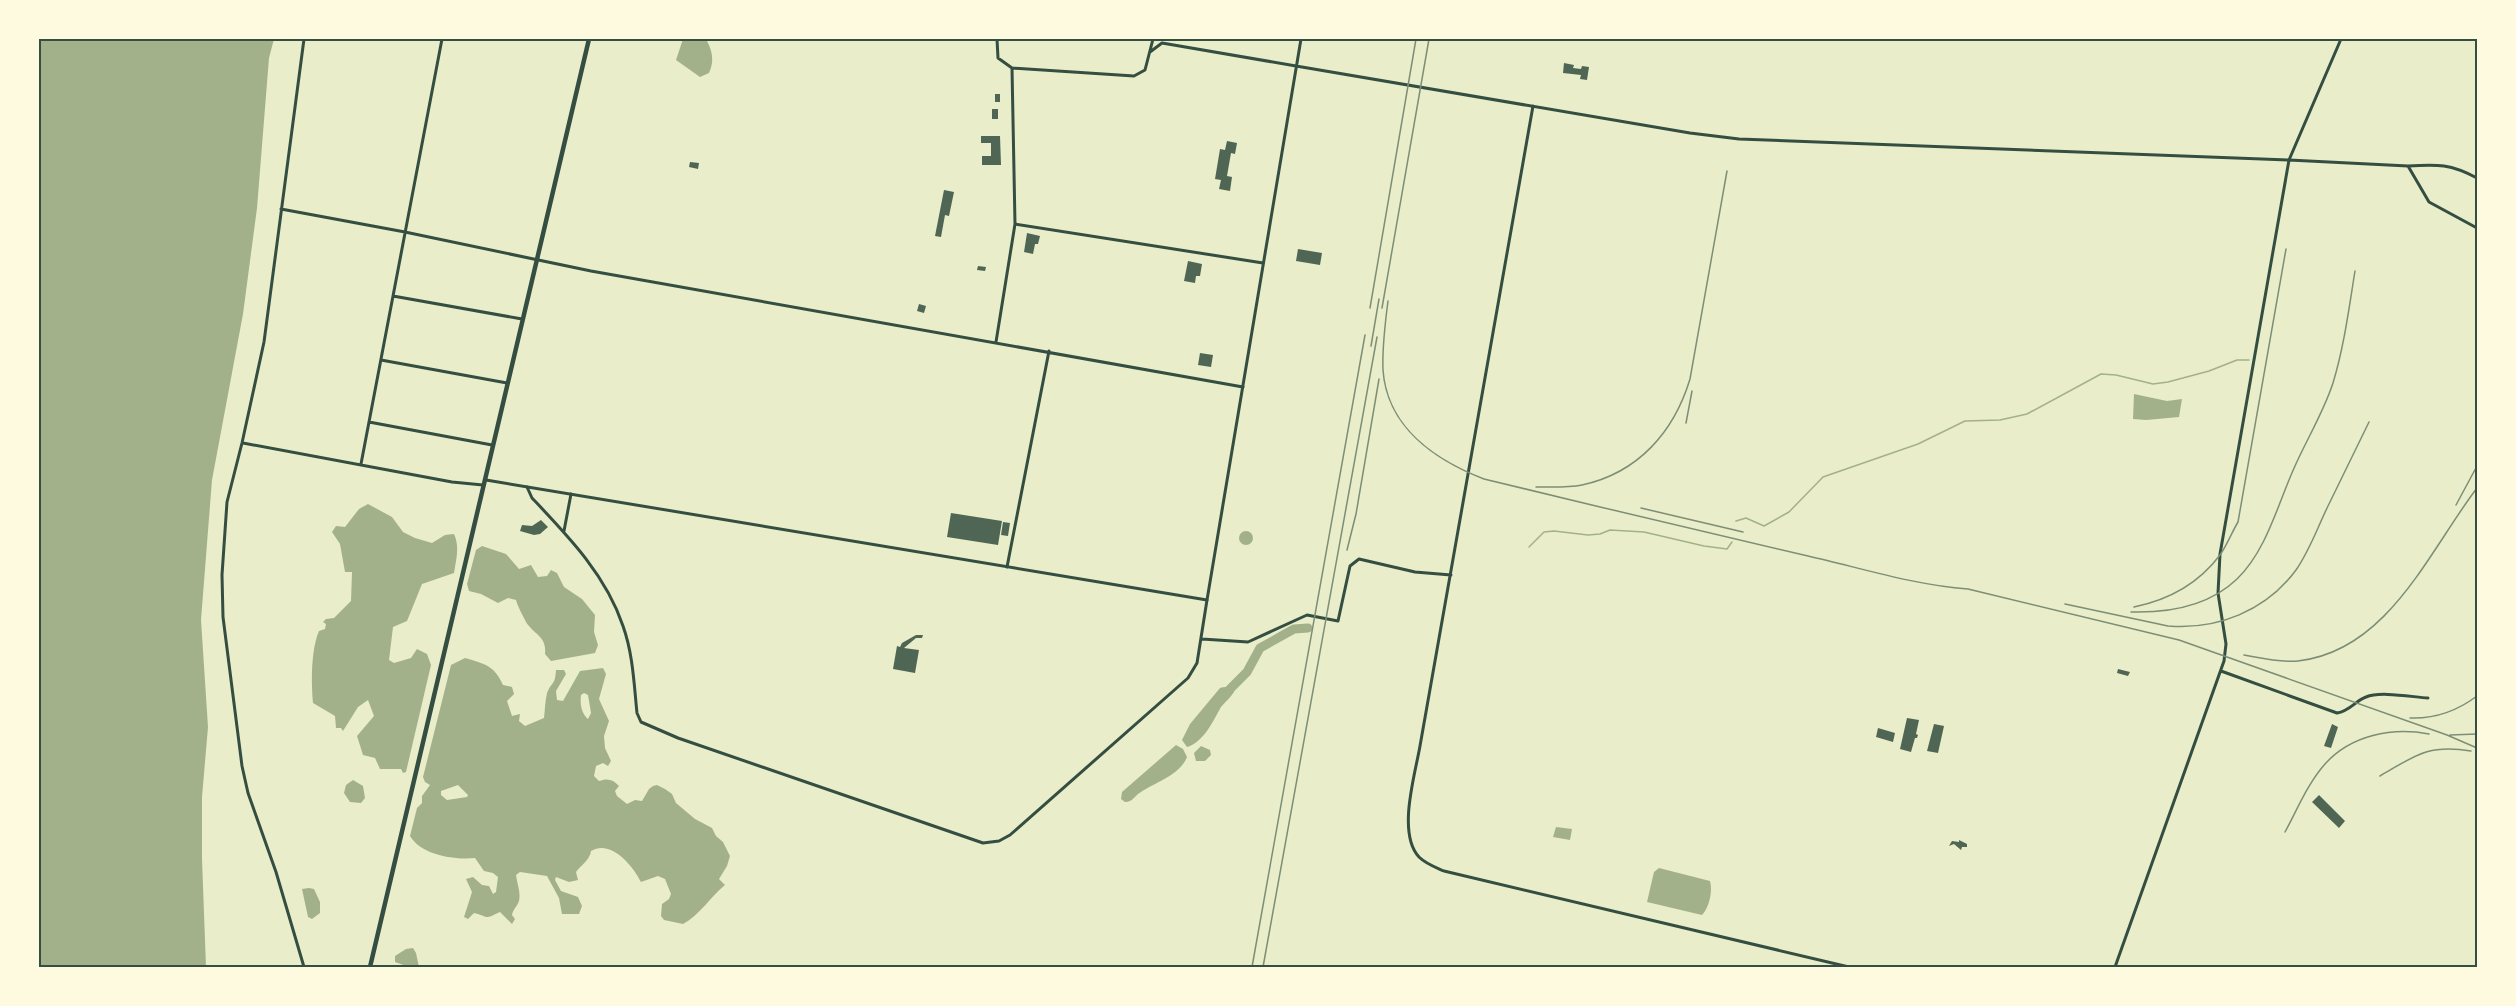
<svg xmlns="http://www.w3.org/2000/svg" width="2516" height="1006" font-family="'Noto Sans',sans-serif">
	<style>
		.water { fill: #a3b18a; fill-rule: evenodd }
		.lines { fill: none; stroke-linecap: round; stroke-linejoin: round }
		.stream { stroke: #a3b18a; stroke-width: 1.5 }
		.river { stroke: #a3b18a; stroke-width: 9 }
		.building { fill: #4f6655 }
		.minor { stroke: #344e41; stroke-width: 3 }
		.tertiary { stroke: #344e41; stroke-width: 3 }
		.primary { stroke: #344e41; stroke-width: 4.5 }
		.rail { stroke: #7c8e77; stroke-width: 1.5 }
		.neatline { fill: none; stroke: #344e41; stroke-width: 2 }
	</style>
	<rect width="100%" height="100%" fill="#e9edc9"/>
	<path class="water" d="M39 39H274L269 58 257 208 243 314 212 480 201 620 208 727 202 797V859L206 967H39Z
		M683 39 707 41C713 52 714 62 709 73L700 77 676 60Z
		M2134 394 2167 401 2182 399 2179 417 2146 420 2133 419Z
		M368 504 392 517 403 532 415 538 432 543 445 535 454 534C460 547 456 560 454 573L422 584 407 621 393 627 389 660 394 663 411 658 417 649 427 654 431 665 406 772 403 773 401 769H380L375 758 363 755 357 736 374 716 368 700 358 707 343 731 341 728H336L335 716 313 703C311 683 311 649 319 631L325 629 326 624 323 622 326 619 334 618 351 601 352 572H345L340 544 332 532 336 526 345 527 359 509Z
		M1239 538a7 7 0 1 1 14 0a7 7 0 1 1-14 0Z
		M482 546 506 554 519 569 531 565 538 577 547 576 551 570 557 573 564 587 582 599 595 615 594 632 598 645 595 653 551 661 545 654C547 636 534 635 526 622 523 616 518 607 516 600L508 598 498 603 481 594 469 591 467 584 476 550Z
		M465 658C485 664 494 665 503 685L512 687 514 694 507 701 512 716 520 714 519 721 525 726 544 718C545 710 545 701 547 693 552 681 555 686 556 670H564L566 674 556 691 557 700 563 701 580 671 603 668 606 674 599 699 609 721 604 736 605 748 611 761 608 766 603 763 596 766 594 776 599 781C607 778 613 779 619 786L615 791 617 796 627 804 635 800 642 801 649 789 653 786 657 785 665 789 672 794 676 803 695 819 712 828 716 836 723 842 730 856 727 866 719 879 725 885C710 897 700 915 683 924L664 920 661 916 662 904 669 899 671 894 665 879 658 876 641 882C633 866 611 839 591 851 590 860 581 865 576 872L578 880 569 882 556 877 555 880 561 891 578 897 582 906 579 914H562L559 898 547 876 520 872 516 875C517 884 521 892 519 901 517 907 513 909 512 915L515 919 512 924 500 912C483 920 490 917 474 913L468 919 464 917 472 892 466 879 473 877 482 885 489 886 493 894 496 892 498 877 493 873 484 871 475 858C456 860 422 856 410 836L417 808 422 803V796L430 785 425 782 423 777 451 665ZM584 693 588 695 591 713 588 719C581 713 580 703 581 695ZM458 785 468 795 467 797 447 800 441 795V791Z
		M1224 687 1233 688 1234 692C1230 698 1225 702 1221 707 1213 721 1204 742 1187 747L1182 740 1190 724 1220 688Z
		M1176 745 1183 749 1187 757C1180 775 1156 782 1141 792 1134 796 1133 802 1125 802L1121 799 1122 792Z
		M1201 746 1210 750 1211 755 1205 761H1196L1194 753Z
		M353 780 363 786 365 798 361 803 350 802 344 793 346 785Z
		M1556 827 1572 829 1570 840 1553 837Z
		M1659 868 1710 881C1713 891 1709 908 1702 915L1647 902 1654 872Z
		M309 888 314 889 320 902V913L312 919 308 917 302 889Z
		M413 948 416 953 419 967H409L395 962V956L406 949Z"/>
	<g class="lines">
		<path class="stream" d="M1736 521 1746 518 1764 526 1789 512 1823 477 1918 444 1965 421 2000 420 2027 414 2101 374 2116 375 2153 384 2168 382 2209 371 2237 360H2249
			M1529 547 1544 532 1554 531 1588 535 1600 534 1610 530 1644 532 1704 546 1727 549 1732 542"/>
		<path class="river" d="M1224 695 1247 672 1260 648 1294 629 1308 628"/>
	</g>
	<path class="building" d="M1564 63 1574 65 1573 68 1581 69 1582 66 1589 67 1587 80 1580 79 1581 75 1563 73Z
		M995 94H1000V102H995Z
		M992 109H998V119H992Z
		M981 136H1000L1001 165H982V156H991V143H981Z
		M1227 141 1237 143 1235 154 1231 153 1227 176 1232 177 1230 191 1219 189 1221 180 1215 179 1220 149 1225 150Z
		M690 162 699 163 698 169 689 167Z
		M944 190 954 192 949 216 945 215 941 237 935 236Z
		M1027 233 1040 236 1038 244H1035L1033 254 1024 252Z
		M1298 249 1322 253 1320 265 1296 261Z
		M1188 261 1202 264 1200 276H1196L1195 283 1184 281Z
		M978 266 986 267 985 271 977 270Z
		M919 304 926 306 924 313 917 311Z
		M1200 353 1213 355 1211 367 1198 365Z
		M951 513 1002 521 998 545 947 537Z
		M541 520 548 527 540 534 534 535 520 531 522 525 532 526Z
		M1003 522 1010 523 1008 536 1001 535Z
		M916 635H923L922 638H916L904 648 919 650 915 673 893 669 897 646 900 647 902 643Z
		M2118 669 2130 672 2128 676 2117 673Z
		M1907 718 1919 720 1916 734 1918 735 1917 738H1915L1911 752 1900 749Z
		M1934 724 1944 726 1938 753 1927 751Z
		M2332 724 2338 727 2331 748 2324 746Z
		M1878 728 1895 733 1893 742 1876 737Z
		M2319 795 2345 821 2339 828 2312 802Z
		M1959 840 1967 844V847H1962L1961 850 1954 844 1949 846 1952 841 1959 842Z"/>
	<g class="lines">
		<path class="minor" d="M997 39 998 58 1012 68 1134 76 1145 70 1153 39
			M1150 52 1162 43 1296 66
			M2477 178C2451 164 2438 164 2408 166L2429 202 2477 228
			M281 209 405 232 591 271 1243 387
			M1015 224 1263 263
			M393 296 522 319
			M996 342 1015 224 1012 68
			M381 360 507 383
			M369 422 492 445
			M243 443 452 482 483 485
			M361 464 442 39
			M527 487 532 498C568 536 606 575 623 626 633 654 634 684 637 713L641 722 678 738 983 843 999 841 1010 835 1188 678 1197 663 1207 600
			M564 531 571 494
			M1007 567 1049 351
			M1202 639 1248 642 1307 615 1338 621 1350 566 1359 559 1415 572 1451 575
			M2221 671 2337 713C2350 711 2355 701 2366 697 2380 691 2412 697 2428 698
			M304 967 276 872 248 793 242 766 223 617 222 575 227 502 242 443 264 342 304 39
			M2115 967 2224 661 2226 644 2218 593 2220 554 2289 160 2408 166"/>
		<path class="tertiary" d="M1296 66 1690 133 1739 139 2289 160 2341 39
			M1533 106 1420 746C1415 775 1397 833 1419 857 1426 864 1435 867 1444 871L1849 967
			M486 480 1207 600 1301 39"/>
		<path class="primary" d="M370 967 589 39"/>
		<path class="rail" d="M1388 301C1385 324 1382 347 1383 370 1387 427 1435 460 1484 479 1592 505 1699 531 1808 556 1861 568 1914 585 1968 589L2179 640 2447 735 2477 748
			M1370 308 1416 39
			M1382 308 1429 39
			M1371 346 1379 299
			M1686 423 1692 391
			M1536 487C1551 487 1567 488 1582 485 1638 473 1674 432 1690 379L1727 171
			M2456 505 2477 466
			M1641 508 1743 532
			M1347 550 1356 514 1379 379
			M2065 604 2168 626C2217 630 2266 611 2296 570 2310 550 2318 526 2329 504 2342 477 2356 449 2369 422
			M2134 607C2168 600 2199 583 2220 555 2227 545 2232 532 2238 522L2286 249
			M2131 612C2168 613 2209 606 2237 579 2267 550 2278 503 2295 466 2307 439 2324 411 2333 383 2344 347 2349 308 2355 271
			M2244 655C2261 658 2281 663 2298 661 2388 651 2429 551 2477 488
			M2410 718C2435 719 2457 711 2477 696
			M2450 735 2477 734
			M2380 776C2416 755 2428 744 2471 751
			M2285 832C2297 810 2308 783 2325 764 2351 735 2392 727 2429 734
			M1252 967 1365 335
			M1263 967 1377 337"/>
	</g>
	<rect width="2516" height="1006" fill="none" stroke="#fefae0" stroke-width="81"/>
	<rect x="40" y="40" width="2436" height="926" class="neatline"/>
</svg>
